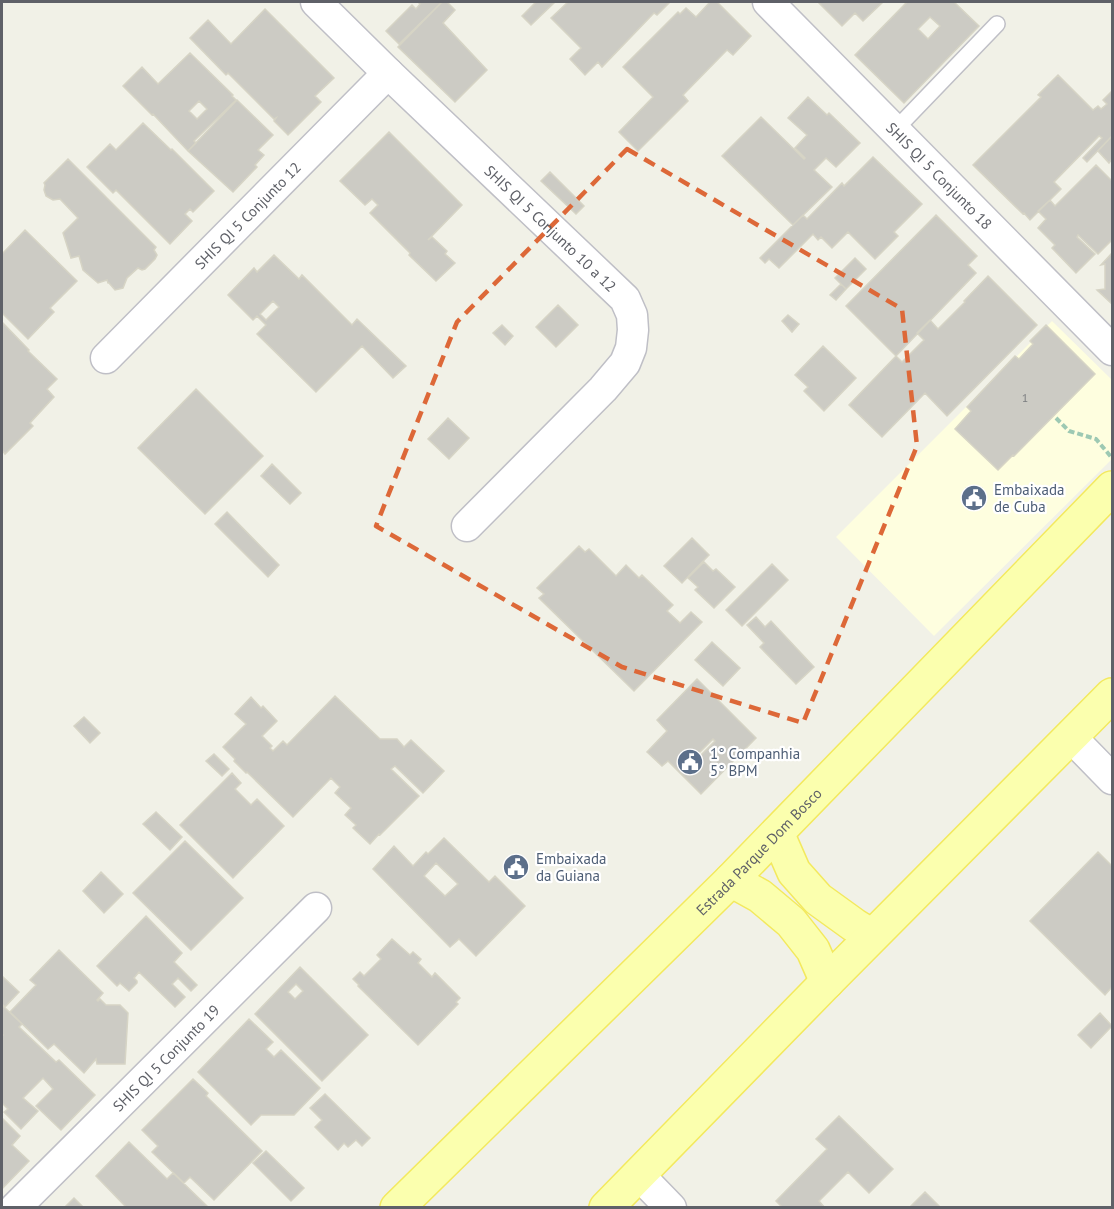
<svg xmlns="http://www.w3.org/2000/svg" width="1114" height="1209" font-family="'PT Sans',sans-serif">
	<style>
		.commercial { fill: #fefedf }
		.building { fill: #cccbc4; stroke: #d6d4c5; stroke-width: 1.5; fill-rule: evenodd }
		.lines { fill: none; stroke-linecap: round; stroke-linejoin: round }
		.lane-casing { stroke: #bfbfc6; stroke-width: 18 }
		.street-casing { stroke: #bfbfc6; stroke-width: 33 }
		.primary-casing { stroke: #f3e95e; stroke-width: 36 }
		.path { stroke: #9dc9b3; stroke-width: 4; stroke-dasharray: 6 3; stroke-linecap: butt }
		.lane { stroke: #fff; stroke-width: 15 }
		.street { stroke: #fff; stroke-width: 30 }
		.primary { stroke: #fbffae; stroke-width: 33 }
		.marked { fill: none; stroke: #dd6838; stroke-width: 4.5; stroke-dasharray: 12 8; stroke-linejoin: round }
		.labels { text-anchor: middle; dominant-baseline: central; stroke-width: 4.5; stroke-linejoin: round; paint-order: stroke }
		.number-label { font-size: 12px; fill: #7a7c7f }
		.street-label { font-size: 15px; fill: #5f6168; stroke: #fff }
		.service-label { font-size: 15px; fill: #4e5e75; stroke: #fff; text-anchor: start }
	</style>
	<rect width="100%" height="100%" fill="#f1f1e7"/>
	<path class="commercial" d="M1052 321 1112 380V459L934 636 836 537Z"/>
	<path class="building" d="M418 2H442L399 44 386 31 412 5 416 9 420 4Z
		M442 2H447L455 10 443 23 487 70 455 102 398 47Z
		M536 2H555L531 25 522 16Z
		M568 2H670L657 15 654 13 602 67 598 62 585 75 570 59 581 48 551 18Z
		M710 2H717L751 36 733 55 727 50 683 95 688 101 638 151 619 132 653 97 623 67 678 12 680 14 686 8 696 17Z
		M818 2H883L863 21 855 13 842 26Z
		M907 2H954L979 26 904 103 855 55ZM930 17 940 26 928 39 918 29Z
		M265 9 334 78 315 96 321 102 288 135 274 121 276 118 274 119 228 73 226 75 190 38 208 20 231 44Z
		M190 53 233 95 232 96 236 100 194 141 196 143 188 151 153 114 152 115 123 86 142 67 158 84ZM199 101 207 109 197 119 189 111Z
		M1058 75 1093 110 1098 106 1101 109 1107 104 1103 100 1112 91V136L1087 162 1083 158 1102 138 1099 136 1054 182 1061 189 1030 220 1024 213 1023 214 973 165 1041 97 1038 95Z
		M808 97 827 115 829 113 860 143 836 167 826 158 814 170 832 187 793 225 722 156 761 117 804 159 805 158 795 148 807 135 788 118Z
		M237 100 273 135 258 150 264 155 255 165 257 167 233 192 188 151Z
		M143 123 171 150 172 149 214 191 193 212 190 209 185 214 192 221 170 244 116 190 113 193 87 167 110 144 116 150Z
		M389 132 462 205 428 240 432 237 447 251 445 254 455 263 436 281 409 255 410 253 370 213 378 205 372 199 365 205 340 181Z
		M1112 136V159L1109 163 1098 151Z
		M873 157 922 204 894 232 898 236 875 259 848 232 832 248 821 237 818 240 813 234 779 268 769 259 765 263 760 258 803 215 807 219 842 183 844 186Z
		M68 159 156 247 154 250 157 255 155 259 145 269 142 270 138 268 127 278 123 288 115 290 109 283H108L107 280 98 283 83 270 79 256 71 258 63 233 78 218 60 199 53 200 46 196 44 190 45 185 44 183Z
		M1096 165 1112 181V240L1098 254 1078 235 1077 237 1095 254 1076 273 1052 248 1055 245 1038 228 1046 219 1038 211 1050 200 1055 206Z
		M550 172 584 206 576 214 541 181Z
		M936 215 977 256 968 265 976 273 896 356 846 306Z
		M25 230 77 281 50 308 54 312 28 339 2 313V254Z
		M1112 253V304L1097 290 1105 289V264L1101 265Z
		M274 255 299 279 302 275 352 325 357 319 406 366 393 378 362 346 316 392 257 334 266 325 257 316 253 320 228 295 254 268 257 272ZM273 301 279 307 266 320 260 314Z
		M855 258 866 269 846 289 835 278Z
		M988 276 1037 325 947 416 925 393 882 437 849 405 896 356 902 362 924 340 917 333 930 320 938 329 965 302 964 301Z
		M841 284 846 289 836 300 830 295Z
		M558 305 578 325 556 347 536 327Z
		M788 315 799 324 792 332 782 321Z
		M2 322 29 350 28 351 57 379 47 389 54 397 30 423 33 426 5 454 2 450Z
		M502 325 513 336 505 345 493 333Z
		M1046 325 1095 374 1014 456 1013 455 998 470 955 429 971 411 967 407 1015 356 1019 359 1033 344 1030 341Z
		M823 346 856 378 824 411 804 391 808 387 795 375Z
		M196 389 263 456 205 514 138 448Z
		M448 418 469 438 449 459 428 439Z
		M272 464 301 493 290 504 261 476Z
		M227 512 279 565 268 577 215 524Z
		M692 538 709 555 682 583 664 566Z
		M579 546 585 552 589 549 616 576 626 565 639 578 642 575 673 605 667 611 680 623 691 612 702 622 634 691 539 598 544 594 537 588Z
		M704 562 713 571 716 569 735 587 714 608 695 590 698 587 688 578Z
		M772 564 788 580 742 626 726 610Z
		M756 617 765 627 771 621 814 667 796 684 760 647 764 643 747 625Z
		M712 642 740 668 723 686 695 660Z
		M697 679 756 738 701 794 668 761 662 766 647 752 667 731 657 720ZM713 739 715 741 690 766 688 764Z
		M335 696 380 739H397L404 747 411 740 444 771 423 793 395 766 391 769 419 796 380 835 379 834 370 844 353 828 356 825 345 815 351 808 335 793 340 787 331 778 293 817 247 772 246 773 234 761 235 759 223 747 246 724 235 714 251 697 261 708 263 706 277 721 262 736 272 746 270 748 273 751 283 741 287 745Z
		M84 717 100 733 90 743 74 726Z
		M214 754 229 769 222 776 206 761Z
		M232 773 241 783 235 789 251 805 257 799 284 826 233 878 180 825Z
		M156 812 182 837 170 850 143 824Z
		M444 838 489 882 495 876 525 906 476 956 459 939 450 947 373 869 394 846 413 866 426 852 428 854ZM436 863 458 884 445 896 424 876Z
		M185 841 243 898 191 950 133 893Z
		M1098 852 1112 866V987L1105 995 1030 921Z
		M101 872 123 894 104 913 83 891Z
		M146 916 182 953 174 962 197 985 191 991 178 978 172 984 185 997 175 1007 139 972 134 978 137 981V983L129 991 120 983 117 986 97 966Z
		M392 939 410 955 413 952 421 959 418 963 432 977 435 973 460 998 456 1002 458 1004 418 1045 358 986 359 985 353 979 360 972 364 976 381 959 377 955Z
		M59 950 103 993 97 1000 98 1001 100 999 106 1005H120L128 1013 125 1064H97L96 1059 84 1073 54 1044 48 1049 10 1012 36 985 30 980Z
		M300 967 368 1035 322 1081 255 1014ZM296 984 303 991 295 999 288 992Z
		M2 976 19 992 5 1007 2 1004Z
		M3 1006 22 1024 19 1027 56 1062 59 1060 95 1095 61 1130 36 1106 53 1089 43 1078 23 1098 38 1111 21 1129 4 1112 8 1109 2 1103V1036L3 1035 2 1034V1007Z
		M1100 1013 1112 1026 1091 1048 1078 1035Z
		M249 1019 273 1042 266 1049 274 1057 281 1050 320 1088 294 1115H261L251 1125 198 1072Z
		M193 1079 208 1093 206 1096 262 1151 214 1200 190 1177 184 1183 152 1152 158 1146 142 1130Z
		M325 1094 370 1138 362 1146 356 1140 348 1147 344 1143 338 1150 315 1127 322 1120 310 1108Z
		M839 1116 893 1169 869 1193 848 1172 819 1201 825 1208H783L776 1201 827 1149 816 1139Z
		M2 1118 20 1136 12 1145 29 1161 2 1189Z
		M129 1142 167 1179 173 1173 209 1208H127L96 1176Z
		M266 1151 304 1188 291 1201 253 1163Z
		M925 1192 941 1208H909Z
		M74 1198 84 1208H64Z"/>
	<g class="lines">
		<g class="lane-casing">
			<path id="lane" d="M895 130 997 24"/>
		</g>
		<g class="street-casing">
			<g id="street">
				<path id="s1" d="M316 2 388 73 625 299 632 315 633 330 631 348 625 363 603 389 467 526"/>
				<path id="s2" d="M768 2 1112 350"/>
				<path id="s3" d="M106 358 388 73"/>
				<path d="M1071 737 1112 779"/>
				<path d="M638 1174 671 1208"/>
				<path id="s4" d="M15 1208 316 908"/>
			</g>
		</g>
		<g class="primary-casing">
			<g id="primary">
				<path d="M777 833 794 872 818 899 854 925 872 936"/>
				<path d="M731 880 760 896 791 922 813 950 827 982"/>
				<path id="s5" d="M397 1208 731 880 1112 488"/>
				<path d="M606 1208 827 982 1112 695"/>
			</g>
		</g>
		<path class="path" d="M1056 418 1069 431 1096 439 1112 458"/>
		<use href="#lane" class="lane"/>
		<use href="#street" class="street"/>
		<use href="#primary" class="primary"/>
	</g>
	<path class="marked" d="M627 149 902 309 917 446 803 723 622 667 376 526 457 322Z"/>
	<defs>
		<g id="civic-disc" transform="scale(1.35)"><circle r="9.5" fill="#5c6f8a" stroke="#fff"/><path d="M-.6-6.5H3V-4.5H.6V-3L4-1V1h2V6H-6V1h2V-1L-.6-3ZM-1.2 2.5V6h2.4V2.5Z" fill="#fff"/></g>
	</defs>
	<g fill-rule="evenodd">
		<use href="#civic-disc" x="974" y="498"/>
		<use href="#civic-disc" x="690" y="762"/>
		<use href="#civic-disc" x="516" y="867"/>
	</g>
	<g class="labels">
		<g class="number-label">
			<text x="1025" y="397">1</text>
		</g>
		<g class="street-label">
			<text stroke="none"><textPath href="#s2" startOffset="244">SHIS QI 5 Conjunto 18</textPath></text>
			<text stroke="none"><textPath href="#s3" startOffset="201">SHIS QI 5 Conjunto 12</textPath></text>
			<text stroke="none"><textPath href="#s1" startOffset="326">SHIS QI 5 Conjunto 10 a 12</textPath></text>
			<text stroke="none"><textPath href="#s5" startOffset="508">Estrada Parque Dom Bosco</textPath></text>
			<text stroke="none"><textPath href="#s4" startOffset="213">SHIS QI 5 Conjunto 19</textPath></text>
		</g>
		<g class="service-label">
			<text x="994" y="489">Embaixada<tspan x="994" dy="17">de Cuba</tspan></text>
			<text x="710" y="753">1° Companhia<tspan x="710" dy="17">5° BPM</tspan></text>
			<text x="536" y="858">Embaixada<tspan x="536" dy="17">da Guiana</tspan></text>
		</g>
	</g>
	<rect width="1114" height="1209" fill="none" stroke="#5f6168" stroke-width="6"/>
</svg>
